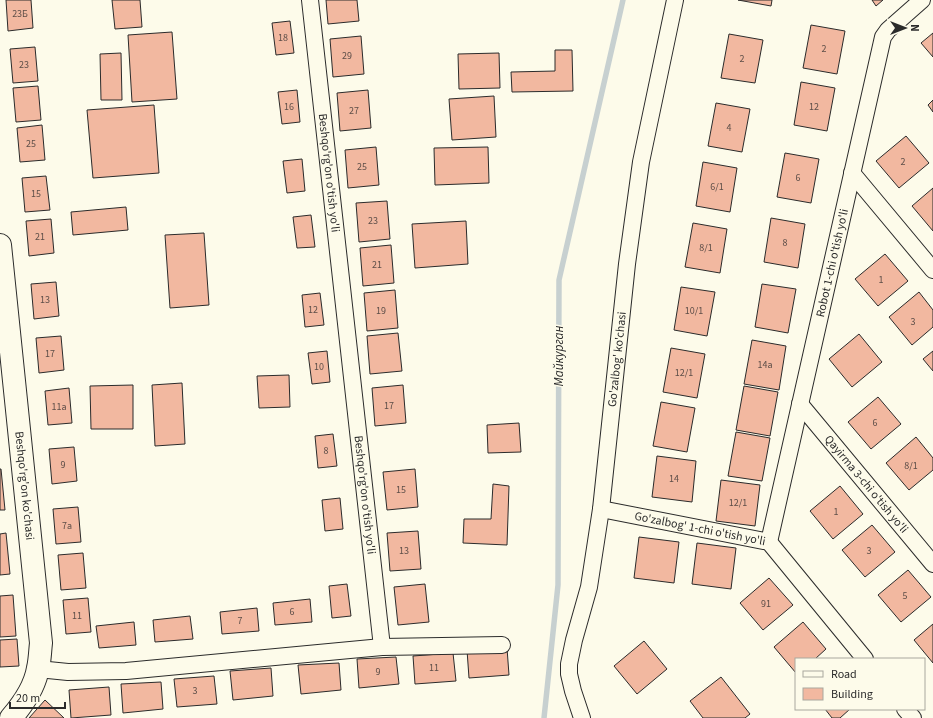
<svg xmlns="http://www.w3.org/2000/svg" width="933" height="718" font-family="'Source Sans 3',sans-serif">
	<style>
		.lines { fill: none; stroke-linecap: round; stroke-linejoin: round }
		.stream { stroke: #c7d0d0; stroke-width: 5.5 }
		.building { fill: #f2b8a0; stroke: #2b2b2b }
		.minor-casing { stroke: #2b2b2b; stroke-width: 18 }
		.secondary-casing { stroke: #2b2b2b; stroke-width: 24 }
		.minor { stroke: #fdfbea; stroke-width: 16 }
		.secondary { stroke: #fdfbea; stroke-width: 22 }
		.labels { text-anchor: middle; dominant-baseline: central; stroke-width: 3; stroke-linejoin: round; paint-order: stroke }
		.number-label { font-size: 10px; fill: #5d4e48 }
		.street-label { font-size: 12px; fill: #2b2b2b; stroke: #fdfbea }
		.water-label { font-size: 13px; font-style: italic; fill: #2b2b2b; stroke: #fdfbea }
	</style>
	<rect width="100%" height="100%" fill="#fdfbea"/>
	<g class="lines">
		<path class="stream" d="M544 718 558 585 559 280 623 0"/>
	</g>
	<path class="building" d="M6 0H31L33 28 8 31Z
		M112 0H140L142 27 115 29Z
		M326 0H357L359 21 328 24Z
		M738 0H772L771 6Z
		M872 0H883L876 6Z
		M290 21 294 53 276 55 272 23Z
		M811 25 845 31 837 74 803 68Z
		M172 32 177 99 132 102 128 35Z
		M933 33V57L921 43Z
		M729 34 763 40 755 83 721 78Z
		M361 36 364 74 333 77 330 39Z
		M35 47 38 81 13 83 10 49Z
		M555 50H572L573 91 512 92 511 72 555 71Z
		M121 53 122 100H101L100 54Z
		M499 53 500 88 459 89 458 54Z
		M801 82 835 88 827 131 794 125Z
		M38 86 41 120 16 122 13 88Z
		M297 90 300 122 282 124 278 92Z
		M368 90 371 128 340 131 337 93Z
		M494 96 496 137 452 140 449 99Z
		M933 100V112L928 105Z
		M716 103 750 109 742 152 708 146Z
		M154 105 159 173 93 178 87 110Z
		M42 125 45 160 20 162 17 128Z
		M906 136 929 163 899 188 876 161Z
		M376 147 379 185 348 188 345 150Z
		M488 147 489 183 435 185 434 148Z
		M785 153 819 159 811 203 777 197Z
		M302 159 305 191 287 193 283 161Z
		M703 162 737 168 730 212 696 206Z
		M46 176 50 210 25 212 22 178Z
		M933 188V231L912 206Z
		M387 201 390 239 359 242 356 203Z
		M126 207 128 230 73 235 71 212Z
		M311 215 315 247 297 248 293 217Z
		M771 218 805 224 798 268 764 262Z
		M51 219 54 253 29 256 26 221Z
		M466 221 468 264 415 268 412 224Z
		M693 223 727 229 720 273 685 267Z
		M204 233 209 305 170 308 165 235Z
		M391 245 394 283 363 286 360 248Z
		M885 254 908 281 878 306 855 279Z
		M56 282 59 316 34 319 31 284Z
		M762 284 796 289 788 333 755 327Z
		M681 287 715 292 707 336 674 330Z
		M395 290 398 328 367 331 364 293Z
		M919 292 933 310V327L912 345 889 317Z
		M320 293 324 325 305 327 302 295Z
		M398 333 402 371 370 374 367 336Z
		M859 334 882 362 852 387 829 359Z
		M61 336 64 370 39 373 36 338Z
		M752 340 786 346 779 390 744 384Z
		M671 348 705 354 697 398 663 392Z
		M327 351 330 382 312 384 308 353Z
		M933 351V371L923 359Z
		M289 375 290 407 259 408 257 376Z
		M182 383 185 444 155 446 152 385Z
		M133 385V429H91L90 386Z
		M403 385 406 423 375 426 372 388Z
		M744 386 778 392 770 436 736 430Z
		M69 388 72 423 48 425 45 391Z
		M878 397 901 424 871 449 848 422Z
		M661 402 695 408 687 452 653 446Z
		M519 423 521 452 488 453 487 425Z
		M736 432 770 438 762 481 728 476Z
		M333 434 337 466 318 468 315 436Z
		M916 437 933 458V470L909 490 886 463Z
		M74 447 77 481 52 484 49 449Z
		M657 456 696 461 692 502 652 497Z
		M0 469H1L5 510H0Z
		M415 469 418 507 387 510 383 472Z
		M721 480 760 485 755 526 716 521Z
		M493 484 509 486 507 545 463 543 464 519H491Z
		M840 486 863 514 833 539 810 511Z
		M340 498 343 529 325 531 322 500Z
		M78 507 81 542 56 544 53 509Z
		M872 525 895 552 865 577 842 550Z
		M418 531 421 569 390 571 387 533Z
		M6 533 10 574 0 575V534Z
		M639 537 679 542 674 583 634 578Z
		M697 543 736 548 731 589 692 584Z
		M83 553 86 588 61 590 58 555Z
		M908 570 931 597 901 622 878 595Z
		M769 578 793 605 763 630 740 603Z
		M347 584 351 616 332 618 329 586Z
		M425 584 429 622 398 625 394 587Z
		M13 595 16 636 0 637V596Z
		M88 598 91 632 66 634 63 600Z
		M310 599 312 622 275 625 273 603Z
		M257 608 259 631 222 634 220 612Z
		M190 616 193 639 155 642 153 620Z
		M134 622 136 645 99 648 96 626Z
		M803 622 826 649 815 659H796V673L774 647Z
		M933 624V663L914 640Z
		M17 639 19 666 0 667V640Z
		M644 641 667 669 637 694 614 666Z
		M507 648 509 675 469 678 467 650Z
		M453 653 456 681 415 684 413 656Z
		M396 657 399 684 359 688 357 659Z
		M339 663 341 690 301 694 298 665Z
		M271 668 273 696 233 700 230 671Z
		M214 676 217 704 177 707 174 679Z
		M721 677 750 714 745 718H703L690 701Z
		M161 682 163 709 123 713 121 684Z
		M109 687 111 715 71 718 69 690Z
		M45 700 64 718H29Z
		M825 709H850L840 718H832Z"/>
	<g class="lines">
		<g class="minor-casing">
			<g id="minor">
				<path id="s1" d="M310 0 382 647"/>
				<path d="M852 173 933 270"/>
				<path id="s2" d="M800 404 933 564"/>
				<path id="s3" d="M601 509 769 542 865 659"/>
				<path id="s4" d="M769 542 883 37 888 30 922 0"/>
				<path d="M38 669 68 672 126 671 382 647 502 645"/>
				<path d="M905 709 913 718"/>
				<path id="s5" d="M582 718 573 691 569 674V664L574 640 589 587 601 509 627 264 641 162 675 0"/>
			</g>
		</g>
		<g class="secondary-casing">
			<g id="secondary">
				<path id="s6" d="M0 245 41 643C40 651 40 660 38 668 35 687 23 704 11 718"/>
			</g>
		</g>
		<use href="#minor" class="minor"/>
		<use href="#secondary" class="secondary"/>
	</g>
	<g class="labels">
		<g class="number-label">
			<text x="20" y="14">23Б</text>
			<text x="283" y="38">18</text>
			<text x="824" y="49">2</text>
			<text x="347" y="56">29</text>
			<text x="742" y="59">2</text>
			<text x="24" y="65">23</text>
			<text x="289" y="107">16</text>
			<text x="814" y="107">12</text>
			<text x="354" y="111">27</text>
			<text x="729" y="128">4</text>
			<text x="31" y="144">25</text>
			<text x="903" y="162">2</text>
			<text x="362" y="167">25</text>
			<text x="798" y="178">6</text>
			<text x="717" y="187">6/1</text>
			<text x="36" y="194">15</text>
			<text x="373" y="221">23</text>
			<text x="40" y="237">21</text>
			<text x="785" y="243">8</text>
			<text x="706" y="248">8/1</text>
			<text x="377" y="265">21</text>
			<text x="881" y="280">1</text>
			<text x="45" y="300">13</text>
			<text x="313" y="310">12</text>
			<text x="381" y="311">19</text>
			<text x="694" y="311">10/1</text>
			<text x="913" y="322">3</text>
			<text x="50" y="354">17</text>
			<text x="765" y="365">14а</text>
			<text x="319" y="367">10</text>
			<text x="684" y="373">12/1</text>
			<text x="389" y="406">17</text>
			<text x="59" y="407">11a</text>
			<text x="875" y="423">6</text>
			<text x="326" y="451">8</text>
			<text x="63" y="465">9</text>
			<text x="911" y="466">8/1</text>
			<text x="674" y="479">14</text>
			<text x="401" y="490">15</text>
			<text x="738" y="503">12/1</text>
			<text x="836" y="512">1</text>
			<text x="67" y="526">7a</text>
			<text x="404" y="551">13</text>
			<text x="869" y="551">3</text>
			<text x="905" y="596">5</text>
			<text x="766" y="604">91</text>
			<text x="292" y="612">6</text>
			<text x="77" y="616">11</text>
			<text x="240" y="621">7</text>
			<text x="434" y="668">11</text>
			<text x="378" y="672">9</text>
			<text x="195" y="691">3</text>
		</g>
		<g class="street-label">
			<text stroke="none"><textPath href="#s1" startOffset="174">Beshqo'rg'on o'tish yo'li</textPath></text>
			<text stroke="none"><textPath href="#s4" startOffset="286">Robot 1-chi o'tish yo'li</textPath></text>
			<text stroke="none"><textPath href="#s5" startOffset="365">Go'zalbog' ko'chasi</textPath></text>
			<text stroke="none"><textPath href="#s2" startOffset="104">Qayirma 3-chi o'tish yo'li</textPath></text>
			<text stroke="none"><textPath href="#s6" startOffset="242">Beshqo'rg'on ko'chasi</textPath></text>
			<text stroke="none"><textPath href="#s1" startOffset="498">Beshqo'rg'on o'tish yo'li</textPath></text>
			<text stroke="none"><textPath href="#s3" startOffset="101">Go'zalbog' 1-chi o'tish yo'li</textPath></text>
		</g>
		<g class="water-label">
			<text transform="translate(559 356) rotate(-90)">Майкурган</text>
		</g>
	</g>
	<rect x="795" y="658" width="130" height="52" fill="#fdfbea" stroke="#a9a89e"/>
	<rect x="803" y="671" width="20" height="6" fill="#fdfbea" stroke="#a9a89e"/>
	<text x="831" y="678" font-size="12" fill="#2b2b2b">Road</text>
	<rect x="803" y="688" width="20" height="12" fill="#f2b8a0" stroke="#a9a89e"/>
	<text x="831" y="698" font-size="12" fill="#2b2b2b">Building</text>
	<g transform="translate(905 28) rotate(90)" stroke="#fdfbea" stroke-width="3" paint-order="stroke">
	<path d="M0-3L7 15L0 10L-7 15Z" fill="#2b2b2b"/>
	<text y="-6" font-size="11" font-weight="bold" text-anchor="middle" fill="#2b2b2b">N</text>
	</g>
	<path d="M10 702v6h55v-6" fill="none" stroke="#2b2b2b" stroke-width="2"/>
	<text x="16" y="702" font-size="12" fill="#2b2b2b" stroke="#fdfbea" stroke-width="3" paint-order="stroke">20 m</text>
</svg>
